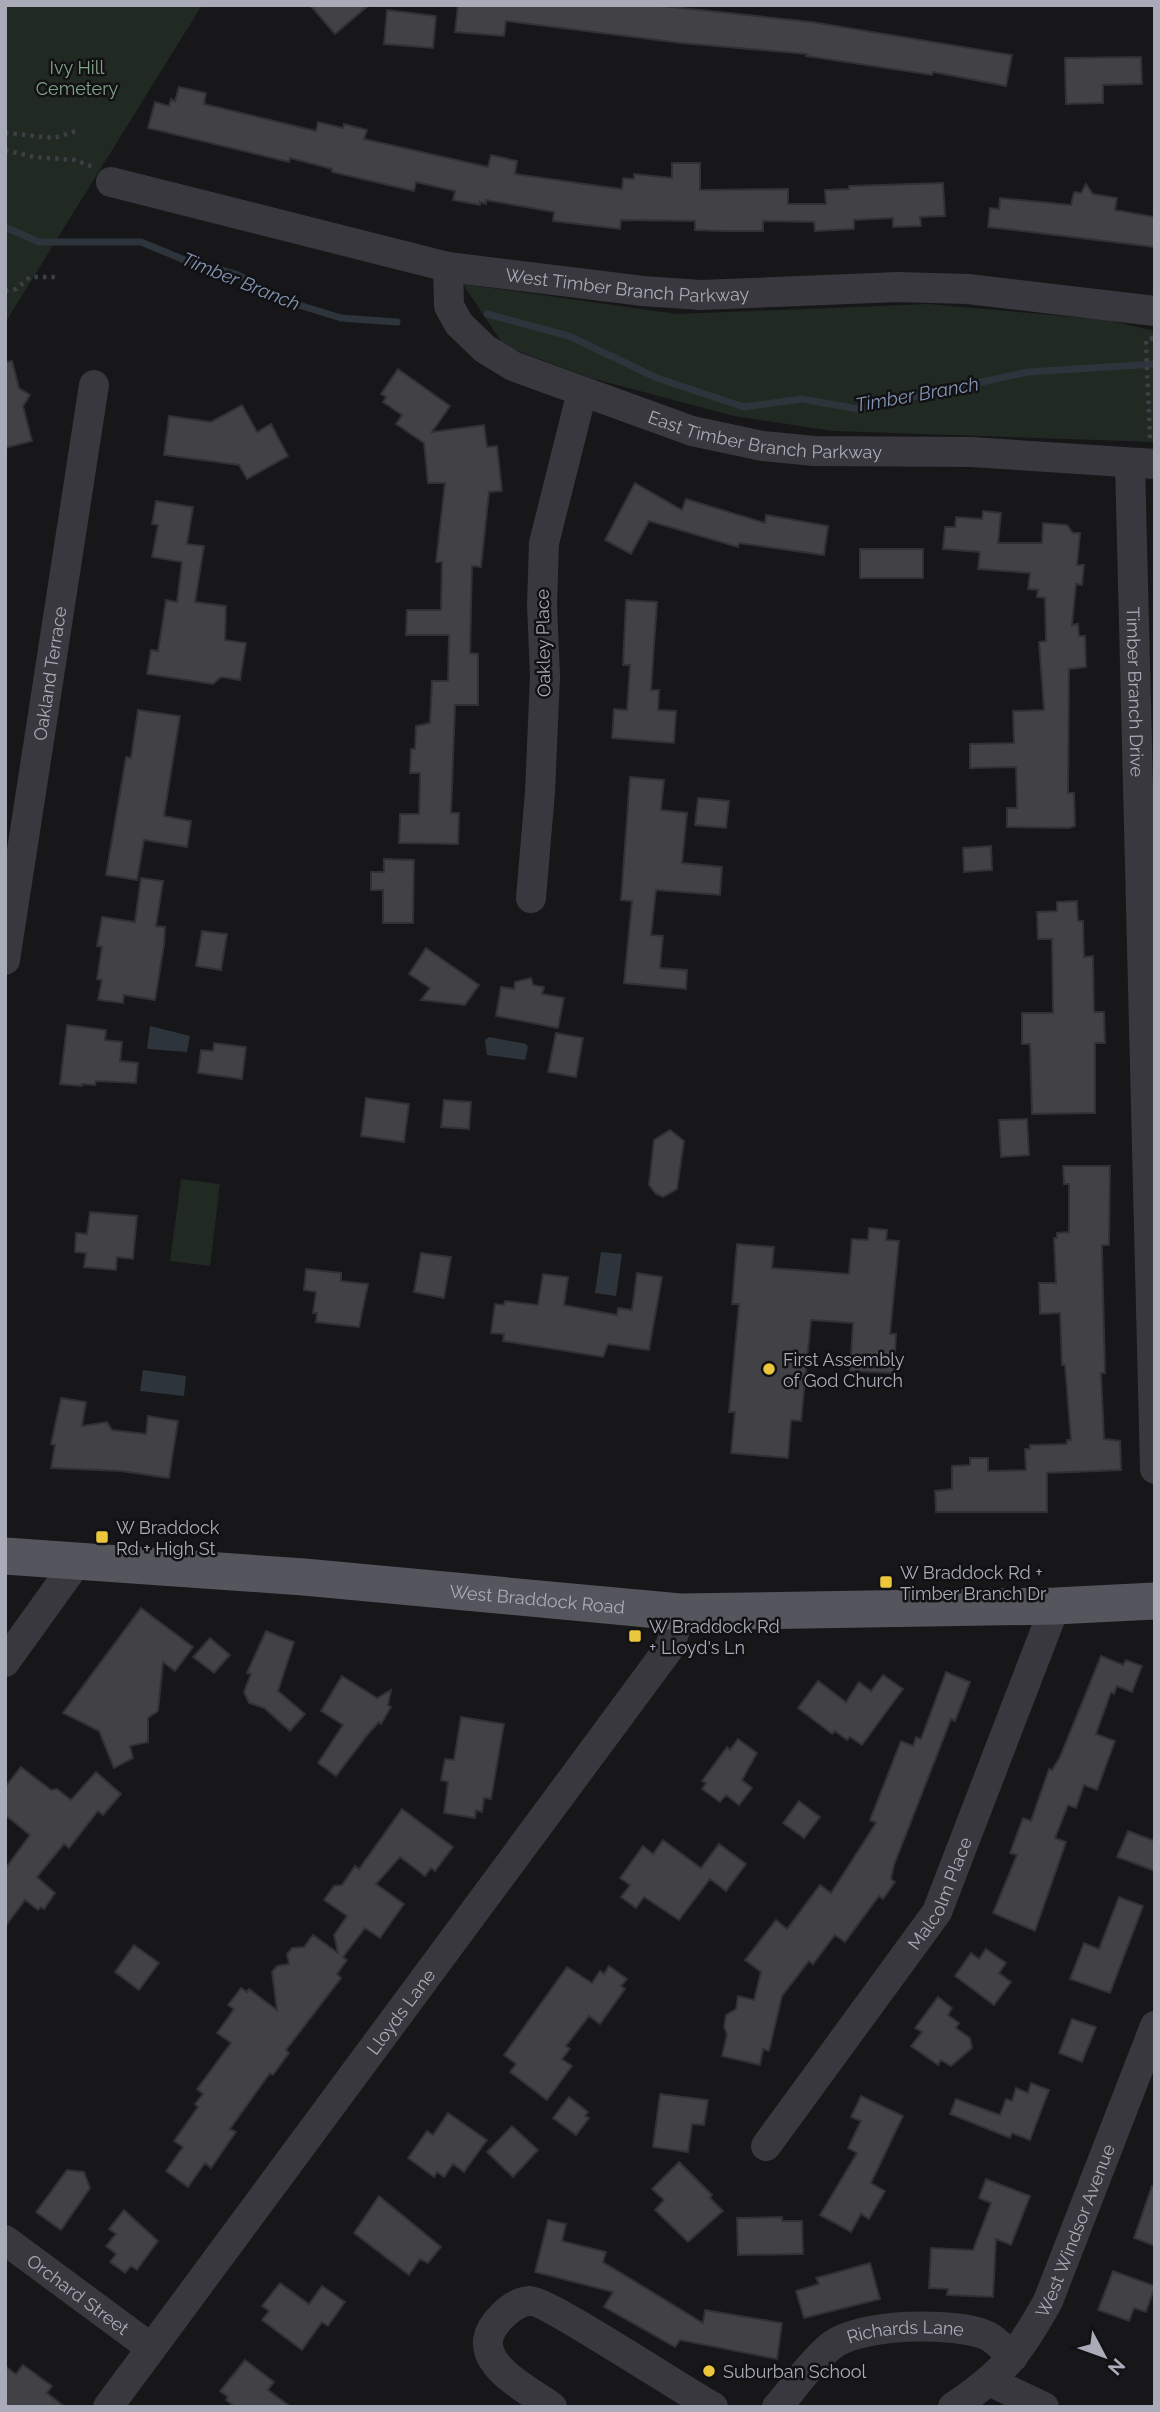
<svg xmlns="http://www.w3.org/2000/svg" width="1160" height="2412" font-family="Raleway,sans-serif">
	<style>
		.green { fill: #212923 }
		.water { fill: #2d343c }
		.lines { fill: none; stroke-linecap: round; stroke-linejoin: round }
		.stream { stroke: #2d343c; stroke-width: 7 }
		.building { fill: #414146; stroke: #313135; stroke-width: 2 }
		.path { stroke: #3e3f45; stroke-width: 4.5; stroke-dasharray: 3.5 5; stroke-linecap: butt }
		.minor { stroke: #38383e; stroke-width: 30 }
		.major { stroke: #54555d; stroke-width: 37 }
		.poi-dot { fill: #ecc63b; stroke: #121214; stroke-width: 2.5 }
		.labels { text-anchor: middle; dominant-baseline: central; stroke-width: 5; stroke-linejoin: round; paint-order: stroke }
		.park-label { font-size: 18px; fill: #81a387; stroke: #121214 }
		.street-label { font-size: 18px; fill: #a9acb8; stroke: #121214 }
		.poi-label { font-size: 18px; fill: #a9acb8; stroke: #121214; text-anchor: start }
		.water-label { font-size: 19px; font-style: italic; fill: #8295b2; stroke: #121214 }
	</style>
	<rect width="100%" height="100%" fill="#171719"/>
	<path class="green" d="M5 5H202L5 323Z
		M463 284 677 314 929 304 1107 320 1155 331V442L833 431 734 416 591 378 504 346Z
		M181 1179 220 1184 210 1266 170 1261Z"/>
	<path class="water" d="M150 1026 190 1036 187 1052 147 1049Z
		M489 1037 526 1044 528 1047 525 1060 487 1055 485 1040Z
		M601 1252 622 1254 616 1296 595 1293Z
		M143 1370 186 1376 184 1396 140 1391Z"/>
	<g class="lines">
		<path class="stream" d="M5 227 39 242H141L187 261 238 275 286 301 341 318 397 322
			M487 314 569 336 657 378 744 407 802 399 858 409 1028 372 1155 364"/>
	</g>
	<path class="building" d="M310 5H369L335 34Z
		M458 5H653L812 22 1012 55 1006 86 933 72 932 75 806 56 807 54 681 43 506 21 504 36 455 32Z
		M387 10 436 16 433 48 384 44Z
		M1141 57 1142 84 1103 85V103L1066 104 1065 58Z
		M179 87 206 93 204 104 316 131 318 122 343 128 344 124 367 130 364 139 488 167 491 155 517 161 515 174 585 184 622 189 623 178 634 179V174L672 178V163H700V190L788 189V204H826L825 190 849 189V186L943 183 945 216 920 217 921 226 893 227V218L854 220V229L815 231 814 222 763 221V231H723L695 230V221L621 220 620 229 553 221 554 212 486 200V204L480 202V205L453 200 455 191 416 182 414 191 332 172V169L290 158 289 162 148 128 155 102 169 106 171 99 175 101Z
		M1086 184 1093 194 1117 198 1115 210 1155 217V247L988 227 990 208 999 209 1000 198 1071 205 1074 192 1081 193Z
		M12 361 19 388 30 395 23 406 32 441 5 448V362Z
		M398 369 450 406 432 432 484 425 487 447 497 446 502 491 489 492 481 567 472 566 470 653 478 654V705H455L451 813H459L458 844 399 843 400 814H419L420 773H410L411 749H415L416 726 430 723 432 681H448L449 635H406L407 610H441L442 562H436L445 483H428L424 443 396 424 402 415 383 402 386 397 381 394Z
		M242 405 257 432 271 424 288 456 247 479 239 465 164 455 169 416 211 422Z
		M635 483 682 510 686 499 765 523 766 515 828 526 824 555 739 543 738 547 649 521 631 554 605 540Z
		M156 501 193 507 187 544 204 546 195 602 226 606 225 640 246 643 240 680 221 677 213 684 147 674 151 650 158 651 166 600 177 602 182 562 152 557 158 525 152 524Z
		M983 511 1001 513 998 543H1042L1043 523 1067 525 1073 533H1080L1077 565H1084L1082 585 1076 584 1072 625 1078 624 1079 636H1085L1086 667 1069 669 1068 793H1074L1075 826 1069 828 1007 827V808H1017L1016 767 970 768V744L1014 743 1013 711 1044 710 1039 642 1046 641 1045 598 1037 597 1038 590 1028 589 1030 573 978 569 980 552 943 549 945 527H955L956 517 982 519Z
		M860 549H923V578H860Z
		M626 600 657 602 651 690H659L658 710 676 711 674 743 612 738 614 709 627 710 630 665H623Z
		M138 710 180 716 164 816 191 821 187 847 144 840 137 880 106 875 126 757 131 758Z
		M630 777 664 780 661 810 687 813 682 863 722 867 720 895 656 890 651 935 663 936 660 968 687 970 686 989 624 983 632 901 621 900Z
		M698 798 729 801 726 828 695 825Z
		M991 846 992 870 964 872 963 848Z
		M384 859 414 860 413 923H383V890H371V872H384Z
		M141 878 163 881 156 926 165 927 164 945 155 1000 124 995 123 1003 98 1000 102 980 97 979 102 947 97 946 102 917 135 922Z
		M1077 901 1078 921H1083L1084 957 1093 956 1094 1012H1104L1105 1043H1095V1113L1032 1114 1030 1044H1022V1013H1053L1052 939H1038L1037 912 1057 911V902Z
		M202 931 227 934 221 970 196 966Z
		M426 948 479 985 465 1005 421 1000 430 988 409 974Z
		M531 978 533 985 544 987 542 994 564 998 558 1028 496 1016 501 987 514 989 515 982Z
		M67 1025 106 1030 105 1040 122 1042 120 1061 138 1063 136 1083 96 1081 95 1085 82 1084V1086L60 1084Z
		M556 1033 583 1038 576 1077 548 1072Z
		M214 1043 246 1047 242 1079 198 1073 201 1050 213 1051Z
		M366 1098 409 1104 404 1142 361 1136Z
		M444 1100 471 1102 469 1129 441 1127Z
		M1027 1119 1029 1155 1001 1157 999 1120Z
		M670 1130 684 1141 677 1189 663 1197 656 1194 649 1185 654 1140Z
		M1063 1166H1110L1109 1245H1102V1251L1105 1373H1101L1104 1439 1120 1441 1121 1470 1047 1473V1512H936L935 1491 952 1489V1466L970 1465V1458H988V1471L1026 1470 1025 1449H1030V1445L1067 1444V1440H1071L1065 1365H1062L1060 1313 1040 1314 1039 1283H1056L1054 1238H1057V1233L1069 1232V1184H1064Z
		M90 1212 137 1216 133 1259 117 1257 116 1270 84 1267 86 1253 75 1252 76 1233 87 1234Z
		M869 1228 887 1230 886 1240 899 1241 890 1334H896L894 1373 850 1371 853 1323 811 1320 801 1421 791 1420 788 1458 731 1453 735 1412H729L739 1304H732L737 1244 774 1247 772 1268 849 1274 852 1239 868 1240Z
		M421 1253 451 1257 444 1298 414 1292Z
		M306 1269 341 1273V1281L368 1284 359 1327 316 1322 317 1313H313L316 1292 304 1290Z
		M637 1273 662 1277 649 1350 608 1344 603 1357 503 1341 504 1334 491 1333 495 1304 504 1305 505 1301 538 1305 543 1274 568 1277 564 1305 617 1315 618 1308 632 1310Z
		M61 1398 86 1402 82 1426 107 1422 112 1430 146 1434 148 1416 178 1421 169 1478 121 1471 51 1468 55 1445 51 1444Z
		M141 1608 193 1647 175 1671 163 1662 158 1711 148 1718V1742L130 1746 133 1758 114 1768 99 1731 63 1713Z
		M266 1631 294 1642 278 1691 305 1714 290 1731 264 1708 249 1703 244 1692 251 1674 247 1673Z
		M210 1638 230 1655 214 1673 193 1657Z
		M1101 1656 1123 1665 1126 1660 1142 1666 1132 1692 1117 1686 1114 1694 1111 1692 1096 1734 1115 1741 1097 1790 1084 1785 1076 1808 1068 1805 1055 1838 1066 1842 1035 1931 993 1913 1017 1855 1010 1853 1023 1818 1031 1821 1049 1769 1052 1770 1060 1757Z
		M946 1672 970 1682 955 1721 951 1719 894 1865 891 1879 895 1882 883 1899 879 1896 845 1942 835 1935 813 1964 809 1961 782 1996 769 2051 763 2049 760 2065 722 2056 727 2034 724 2027 726 2015 736 2009 738 1996 754 2000 761 1972 745 1960 776 1920 787 1929 820 1885 831 1893 876 1823 870 1820 901 1741 913 1746 916 1737 921 1739Z
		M883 1675 903 1689 862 1745 850 1737 847 1740 835 1731 832 1734 798 1708 818 1681 846 1702 859 1682 871 1691Z
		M342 1676 377 1698 391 1690 388 1705 391 1707 381 1724 379 1722 368 1734 336 1776 318 1763 343 1725 321 1711Z
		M461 1717 504 1724 491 1799 484 1798 482 1812 476 1810 475 1818 444 1813 448 1782 441 1780 445 1759 454 1760Z
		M738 1739 757 1753 742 1780 752 1788 739 1805 726 1795 720 1802 702 1789 706 1783 702 1781 727 1747 730 1750Z
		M21 1767 51 1790 57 1789 71 1800 96 1772 121 1794 103 1815 98 1811 69 1848 64 1844 37 1877 55 1893 44 1909 41 1907 38 1910 25 1900 5 1927V1869L30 1835 5 1815V1787Z
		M799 1801 820 1817 804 1838 783 1823Z
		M402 1809 453 1847 435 1871 431 1868 425 1876 400 1857 376 1884 404 1904 380 1938 365 1928 343 1957 347 1960 337 1974 341 1978 286 2050 289 2053 273 2075 270 2073 230 2129 236 2132 211 2168 205 2163 188 2187 166 2171 183 2147 174 2141 198 2107 195 2104 203 2094 197 2089 231 2043 217 2033 234 2009 228 2005 241 1988 247 1992 249 1989 277 2010 272 1972 277 1966 289 1964 287 1954 292 1948 304 1947 313 1935 338 1953 334 1935 347 1916 324 1900 334 1886 342 1885 355 1866 359 1869Z
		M1128 1831 1155 1841V1871L1117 1857Z
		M663 1840 701 1868 719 1844 746 1864 726 1891 710 1879 679 1920 644 1897 636 1908 621 1897 630 1885 620 1878 643 1846 653 1854Z
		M1119 1897 1143 1906 1110 1993 1070 1979 1084 1943 1099 1949Z
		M134 1945 159 1963 139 1990 115 1972Z
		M986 1949 1006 1963 999 1973 1011 1982 994 2005 955 1976 971 1953 979 1959Z
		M609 1966 627 1979 621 1986 625 1989 600 2024 589 2016 566 2046 570 2049 562 2059 572 2066 547 2100 510 2072 516 2064 504 2055 567 1967 592 1983 600 1971 604 1974Z
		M938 1997 952 2008 948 2015 959 2023 956 2028 970 2038 972 2048 951 2066 941 2060 938 2065 911 2046 922 2032 915 2028Z
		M1072 2019 1096 2027 1082 2062 1059 2053Z
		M1031 2083 1049 2090 1030 2140 1012 2133 1010 2138 950 2114 956 2099 1000 2115 1006 2099 1012 2101 1016 2088 1028 2093Z
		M660 2094 708 2100 704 2125 692 2124 688 2152 653 2147Z
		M861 2096 903 2116 871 2183 885 2191 869 2219 861 2214 851 2232 820 2215 857 2153 848 2148 861 2121 851 2117Z
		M569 2097 588 2112 585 2116 589 2118 576 2135 553 2118Z
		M448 2113 487 2140 464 2172 453 2164 444 2177 437 2172 434 2177 408 2158 427 2131 433 2135Z
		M512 2126 538 2150 513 2177 487 2152Z
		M679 2162 712 2195 710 2198 723 2211 688 2242 655 2210 664 2200 652 2189Z
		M67 2170 84 2172 90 2188 61 2230 36 2212Z
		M986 2179 1030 2196 1011 2245 996 2239 993 2297 947 2295 948 2289 929 2288 931 2248 973 2250 991 2203 979 2198Z
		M1152 2186 1155 2187V2246L1134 2238Z
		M379 2196 441 2247 428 2263 420 2259 409 2275 354 2233Z
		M124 2210 158 2241 137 2270 131 2266 125 2273 110 2262 116 2254 106 2246 116 2234 109 2229Z
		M782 2217V2221H802L803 2254 738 2255 737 2218Z
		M548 2220 566 2224 562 2241 606 2252 603 2262 703 2323 705 2310 782 2323 777 2359 680 2340 675 2347 604 2307 613 2292 535 2272Z
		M870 2263 880 2299 804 2318 796 2291 819 2284 816 2278Z
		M1113 2271 1155 2286 1146 2312 1134 2308 1129 2321 1098 2310Z
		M280 2283 309 2304 322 2286 345 2302 328 2326 322 2322 302 2350 262 2320 269 2311 262 2306Z
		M245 2360 274 2382 268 2390 291 2407H235L226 2400 228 2397 220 2391Z
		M23 2365 52 2386 47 2393 65 2407H5V2366L16 2374Z"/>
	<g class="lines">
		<path class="path" d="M5 133 54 138 79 130
			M5 150 34 157 75 160 93 167
			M5 291 16 289 30 277H55
			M1150 438 1146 344V340L1154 338"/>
		<g class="minor">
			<path id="s1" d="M111 182 448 267 643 291 701 295 898 287 968 289 1155 311"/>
			<path id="s2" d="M448 267 449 306 459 324 485 349 513 366 692 431 763 446 814 451 971 452 1155 464"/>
			<path id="s3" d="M1130 463 1155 1469"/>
			<path d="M531 898 540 792 545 676 542 605 544 543 582 392"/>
			<path id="s4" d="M5 960 94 385"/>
			<path d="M5 1662 79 1559"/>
			<path id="s5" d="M766 2146 937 1912 1055 1606"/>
			<path id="s6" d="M5 2240 151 2348"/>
			<path d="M991 2382 1044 2407"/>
			<path id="s7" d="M108 2407 670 1647 680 1612"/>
			<path d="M552 2407C532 2392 485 2370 488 2340 490 2324 513 2302 529 2301 545 2299 685 2392 713 2407"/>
			<path id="s8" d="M777 2407C794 2388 811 2362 831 2346 859 2323 956 2321 988 2336 997 2341 1005 2350 1013 2357"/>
			<path id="s9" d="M953 2407C1003 2374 1020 2352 1048 2301L1155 2026"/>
		</g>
		<path class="major" id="s10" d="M5 1556 304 1577 680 1612 1055 1606 1155 1601"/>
	</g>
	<g class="poi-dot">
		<circle cx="769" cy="1369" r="7"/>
		<rect x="95" y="1530" width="14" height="14" rx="3.5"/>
		<rect x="879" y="1575" width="14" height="14" rx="3.5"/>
		<rect x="628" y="1629" width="14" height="14" rx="3.5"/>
		<circle cx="709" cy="2371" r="7"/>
	</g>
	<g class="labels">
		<g class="park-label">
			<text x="77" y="67">Ivy Hill<tspan x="77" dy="21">Cemetery</tspan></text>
		</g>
		<g class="street-label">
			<text stroke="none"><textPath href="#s1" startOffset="528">West Timber Branch Parkway</textPath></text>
			<text stroke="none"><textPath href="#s2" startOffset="392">East Timber Branch Parkway</textPath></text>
			<text transform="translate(543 643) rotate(-91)">Oakley Place</text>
			<text stroke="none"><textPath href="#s4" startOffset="290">Oakland Terrace</textPath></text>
			<text stroke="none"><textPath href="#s3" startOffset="229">Timber Branch Drive</textPath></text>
			<text stroke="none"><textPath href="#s10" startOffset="534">West Braddock Road</textPath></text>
			<text stroke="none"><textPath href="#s5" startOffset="308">Malcolm Place</textPath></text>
			<text stroke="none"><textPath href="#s7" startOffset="492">Lloyds Lane</textPath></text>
			<text stroke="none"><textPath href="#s9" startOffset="220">West Windsor Avenue</textPath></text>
			<text stroke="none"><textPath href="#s6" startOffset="91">Orchard Street</textPath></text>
			<text stroke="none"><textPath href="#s8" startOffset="159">Richards Lane</textPath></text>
		</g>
		<g class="poi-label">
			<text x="783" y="1359">First Assembly<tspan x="783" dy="21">of God Church</tspan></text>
			<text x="116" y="1527">W Braddock<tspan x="116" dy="21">Rd + High St</tspan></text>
			<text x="900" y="1572">W Braddock Rd +<tspan x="900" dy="21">Timber Branch Dr</tspan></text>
			<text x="649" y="1626">W Braddock Rd<tspan x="649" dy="21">+ Lloyd's Ln</tspan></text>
			<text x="723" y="2371">Suburban School</text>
		</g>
		<g class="water-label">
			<text transform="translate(241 281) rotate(22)">Timber Branch</text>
			<text transform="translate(917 394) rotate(-10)">Timber Branch</text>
		</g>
	</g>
	<rect width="1160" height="2412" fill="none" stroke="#a9acb8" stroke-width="14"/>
	<g transform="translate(1104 2356) rotate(131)" stroke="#121214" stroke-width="5" paint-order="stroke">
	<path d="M0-5L12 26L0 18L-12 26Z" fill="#a9acb8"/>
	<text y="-10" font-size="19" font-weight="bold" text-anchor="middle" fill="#a9acb8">N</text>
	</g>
</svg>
